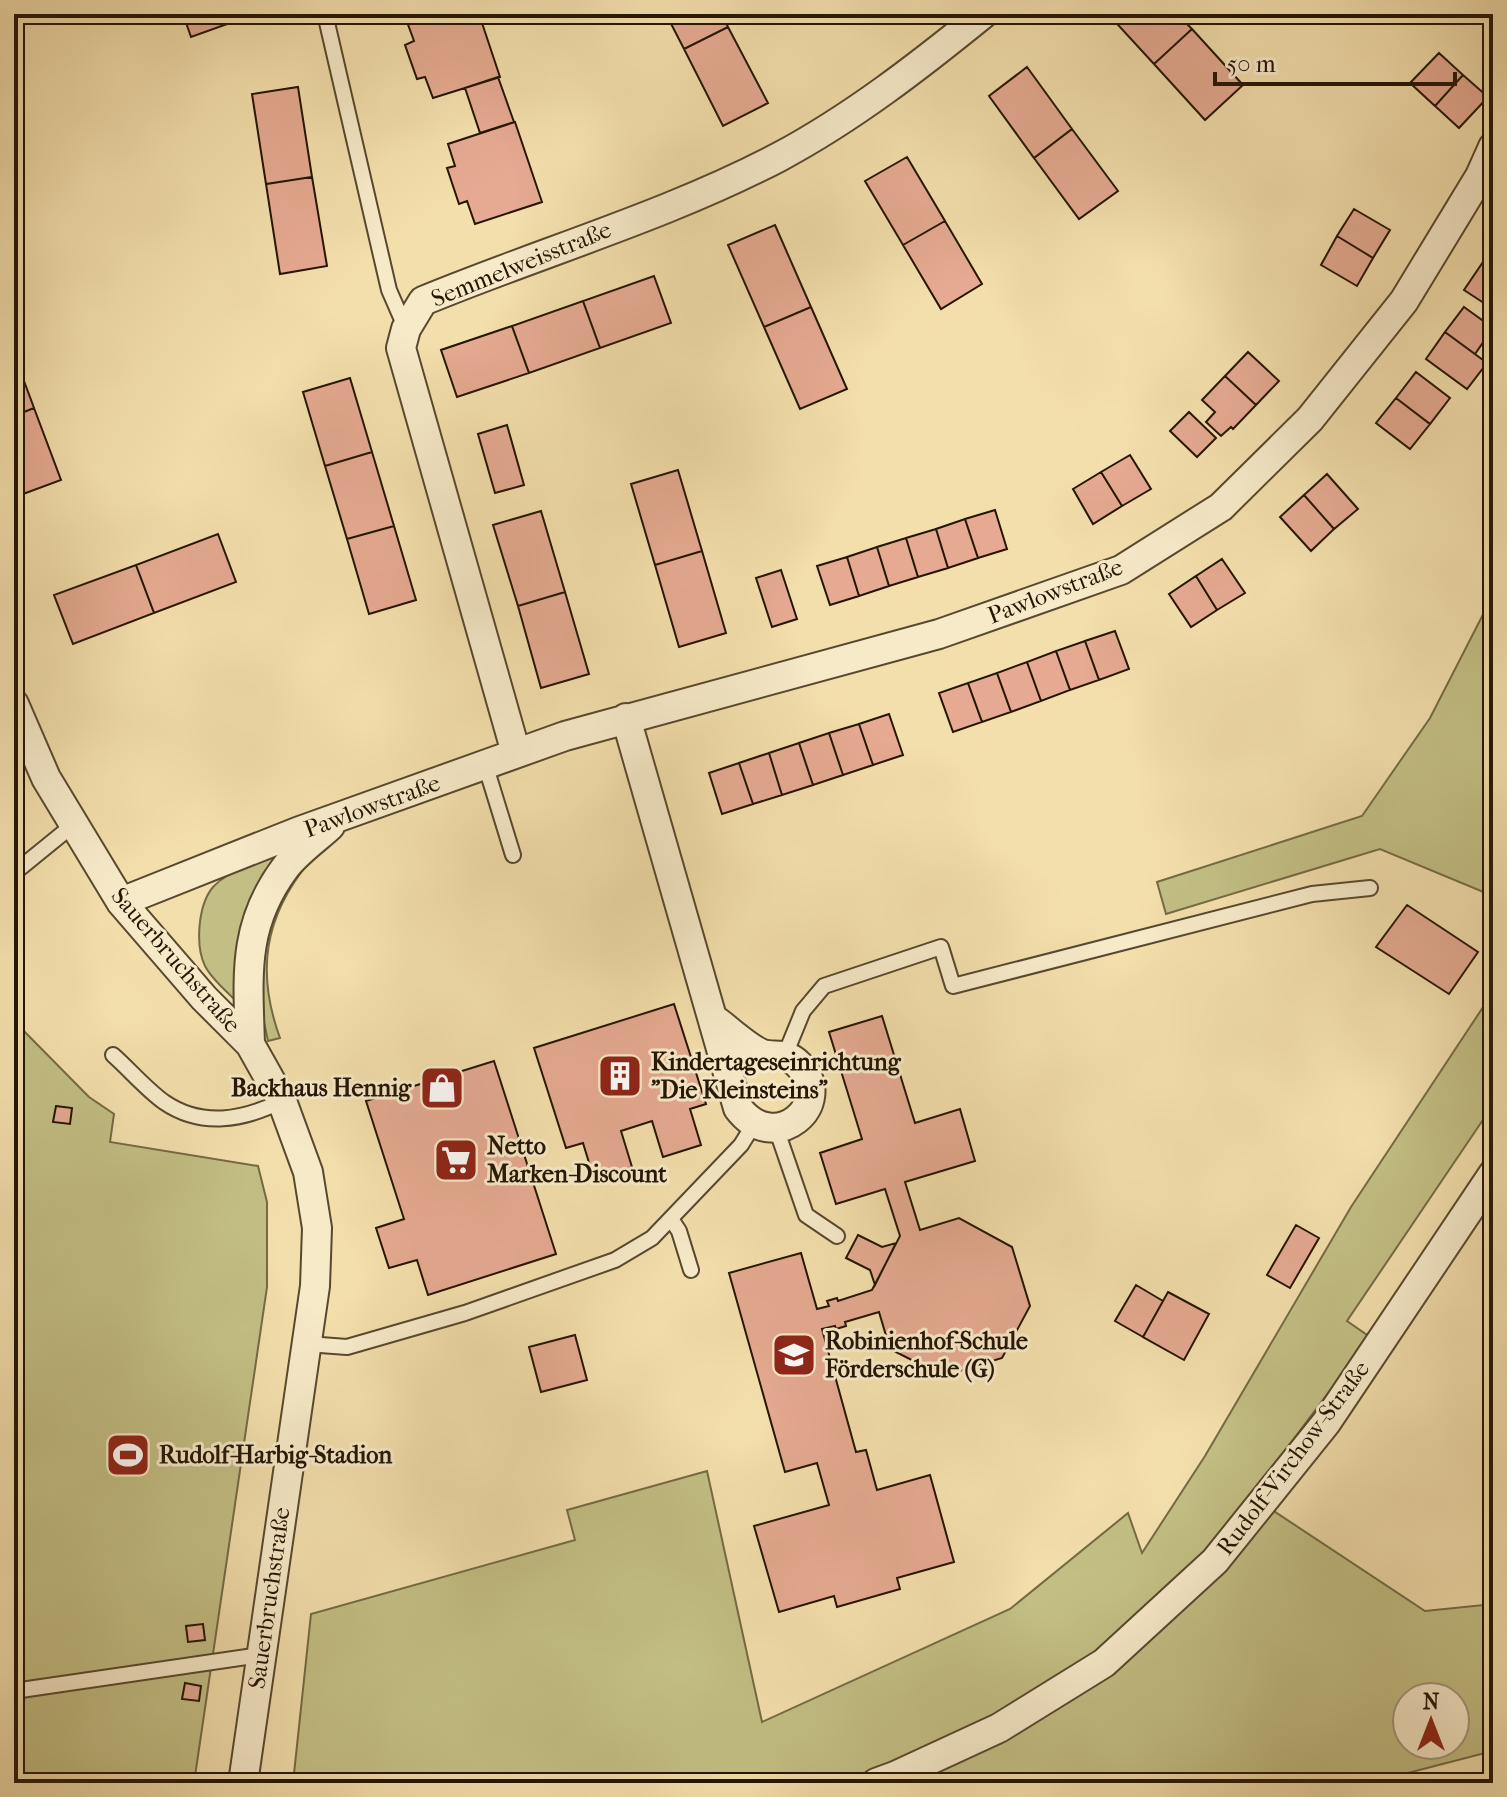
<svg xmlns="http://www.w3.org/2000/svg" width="1507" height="1797" font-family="'IM FELL French Canon',serif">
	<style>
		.green { fill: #c3bf84; stroke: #746a44; stroke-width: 2; fill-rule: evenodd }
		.building { fill: #e5aa91; stroke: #241505; stroke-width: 2 }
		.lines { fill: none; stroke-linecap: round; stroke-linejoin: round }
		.service-casing { stroke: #58482f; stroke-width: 18 }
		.minor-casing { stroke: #58482f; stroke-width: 32 }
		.service { stroke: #f7eac9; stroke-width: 14 }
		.minor { stroke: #f7eac9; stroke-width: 28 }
		.labels { text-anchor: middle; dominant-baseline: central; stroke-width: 6; stroke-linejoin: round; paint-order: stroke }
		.street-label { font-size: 24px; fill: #241505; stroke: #f7eac9 }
		.poi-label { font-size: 24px; font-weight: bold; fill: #241505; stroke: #f7eac9; text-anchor: start }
	</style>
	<rect width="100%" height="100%" fill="#f3dfac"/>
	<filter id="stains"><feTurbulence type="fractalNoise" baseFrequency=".0025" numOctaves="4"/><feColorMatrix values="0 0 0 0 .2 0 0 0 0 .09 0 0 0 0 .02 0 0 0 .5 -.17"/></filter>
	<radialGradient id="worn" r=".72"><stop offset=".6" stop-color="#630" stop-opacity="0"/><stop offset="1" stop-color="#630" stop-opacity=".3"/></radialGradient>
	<path class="green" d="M1493 595V896L1380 849 1166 914 1157 882 1362 816 1430 718Z
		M274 856 277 860 256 888 238 998 234 999C225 990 211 978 205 966 195 945 198 905 213 887 222 877 234 872 245 867 255 863 264 857 274 856Z
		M309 862C264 917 256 972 280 1038L268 1041 261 1008 259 961 280 892Z
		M1493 992V1105L1347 1321 1370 1337 1251 1496 1425 1611 1493 1604V1751L1369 1783H293L311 1614 575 1540 567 1510 707 1471 762 1722 1010 1609 1128 1513 1142 1553 1205 1456 1351 1207ZM1407 1697H1455V1745H1407Z
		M14 1021 89 1097 114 1114 110 1142 258 1166 267 1202V1287L194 1783H14Z"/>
	<path class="building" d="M183 14H255L191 37Z
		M421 14H479L500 77 433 98 425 77 417 79 405 45 414 41 406 19Z
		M666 14H722L728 27 684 49Z
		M1108 14H1177L1192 29 1154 64Z
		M728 27 768 103 723 126 684 49Z
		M1192 29 1243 85 1205 120 1154 64Z
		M1439 53 1463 75 1435 106 1410 83Z
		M1027 67 1072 129 1034 158 989 96Z
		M1463 75 1488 97 1459 128 1435 106Z
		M498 77 514 122 480 133 465 88Z
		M298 87 312 177 266 184 252 94Z
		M515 122 542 202 475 224 467 201 459 204 447 168 455 166 448 144Z
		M1072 129 1118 191 1079 219 1034 158Z
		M907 157 945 221 903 245 865 181Z
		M312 177 327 266 280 274 266 184Z
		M1354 209 1390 230 1373 258 1337 236Z
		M945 221 982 284 941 309 903 245Z
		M775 225 811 307 764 327 728 245Z
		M1337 236 1373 258 1357 286 1321 265Z
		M1493 248V269L1483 262Z
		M1483 262 1493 269V309L1464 290Z
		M654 276 671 323 600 348 583 301Z
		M583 301 600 348 529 373 512 326Z
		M811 307 847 389 800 409 764 327Z
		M1464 307 1493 328 1475 354 1445 332Z
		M512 326 529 373 457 397 441 350Z
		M1445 332 1487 363 1467 389 1426 359Z
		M1248 352 1279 381 1256 405 1225 376Z
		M14 354 34 408 14 416Z
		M1416 372 1450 398 1430 424 1396 398Z
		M1225 376 1256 405 1233 429 1231 427 1221 436 1206 422 1215 412 1202 400Z
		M350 378 372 452 325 466 303 392Z
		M1396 398 1430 424 1410 449 1376 423Z
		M34 408 61 480 15 497 14 416Z
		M1189 412 1216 438 1197 457 1170 431Z
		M507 425 524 485 495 493 478 434Z
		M372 452 394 526 347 539 325 466Z
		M1130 455 1151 489 1122 506 1101 472Z
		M678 470 702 551 655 565 631 484Z
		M1101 472 1122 506 1093 524 1073 489Z
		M1327 474 1358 509 1334 529 1304 495Z
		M1304 495 1334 529 1311 551 1280 517Z
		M995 510 1007 549 978 558 965 519Z
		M541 511 565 592 518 606 493 525Z
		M965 519 978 558 948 568 936 529Z
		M394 526 416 600 369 614 347 539Z
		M936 529 948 568 918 577 906 538Z
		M218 534 236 582 154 613 136 565Z
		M906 538 918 577 889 586 877 547Z
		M877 547 889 586 859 596 847 557Z
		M702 551 726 633 679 647 655 565Z
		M847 557 859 596 830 605 817 566Z
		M1222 559 1245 593 1217 610 1196 576Z
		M136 565 154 613 73 644 54 595Z
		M781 570 797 619 772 627 756 578Z
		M1196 576 1217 610 1191 627 1169 594Z
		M565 592 589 674 541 688 518 606Z
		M1115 631 1129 669 1099 680 1085 641Z
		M1085 641 1099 680 1070 690 1056 651Z
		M1056 651 1070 690 1041 701 1027 662Z
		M1027 662 1041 701 1011 712 997 673Z
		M997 673 1011 712 982 722 968 683Z
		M968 683 982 722 953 732 939 693Z
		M889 714 903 755 873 765 859 724Z
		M859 724 873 765 843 775 829 733Z
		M829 733 843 775 813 785 799 743Z
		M799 743 813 785 782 795 769 753Z
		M769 753 782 795 753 804 739 763Z
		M739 763 753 804 722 814 709 773Z
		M1407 905 1478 952 1449 994 1376 947Z
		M674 1004 706 1104 690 1109 701 1145 663 1157 652 1121 621 1131 632 1167 594 1179 583 1143 566 1148 534 1048Z
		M882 1016 915 1123 960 1109 975 1161 905 1182 920 1230 959 1218 1012 1247 1030 1306 1002 1358 943 1376 890 1349 879 1312 845 1322 846 1326 836 1329 835 1326 822 1329 856 1452 866 1450 877 1490 930 1475 954 1562 897 1578 900 1589 837 1607 834 1596 779 1612 754 1526 829 1505 817 1463 785 1472 729 1273 801 1253 817 1309 829 1306 827 1301 837 1298 838 1301 872 1290 900 1236 885 1189 836 1204 820 1153 862 1139 829 1032Z
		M494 1061 556 1254 428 1295 417 1260 389 1268 376 1228 404 1219 366 1101Z
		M56 1106 72 1108 70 1124 53 1122Z
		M1296 1225 1319 1238 1290 1288 1267 1275Z
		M858 1235 882 1247 896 1243 875 1285 870 1270 846 1258Z
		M1136 1285 1163 1301 1143 1337 1115 1321Z
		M1168 1292 1209 1314 1184 1360 1143 1337Z
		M575 1335 587 1380 541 1392 529 1347Z
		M203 1624 205 1640 188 1642 186 1626Z
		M185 1683 201 1686 199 1701 182 1699Z"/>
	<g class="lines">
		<g class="service-casing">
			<path id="service" d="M325 14 389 290 406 329
				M485 764 513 855
				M14 873 73 825
				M113 1055C130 1070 146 1089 164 1102 202 1128 243 1120 282 1101
				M785 1055 803 1011 824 986 941 947 953 986 1312 894 1370 888
				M776 1128 806 1215 837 1236
				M671 1219 679 1231 691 1270
				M307 1344 347 1347 465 1313 615 1260 652 1238 741 1145 754 1124
				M14 1691 260 1655"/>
		</g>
		<g class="minor-casing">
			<path id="minor" d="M14 704 46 778 121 902 204 998 250 1044 282 1101 308 1172 317 1228 315 1286 243 1783
				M626 718 738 1108C775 1157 836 1104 799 1065 785 1050 773 1059 760 1053 744 1045 729 1030 715 1020
				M516 753 401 348 406 329 423 301C539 253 669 215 779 157 852 118 919 66 983 14
				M121 902 297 832 565 736 939 634 1121 570 1221 507 1310 419 1404 301 1480 176 1493 147
				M250 1044C248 976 242 926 285 868 297 852 316 839 330 826
				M876 1783 895 1776 999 1728 1104 1663 1215 1561 1326 1423 1493 1174"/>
		</g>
		<use href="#service" class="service"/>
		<use href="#minor" class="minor"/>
	</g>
	<defs>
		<g id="building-square" transform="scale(2.3)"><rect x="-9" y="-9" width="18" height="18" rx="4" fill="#8f2418" stroke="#f7eac9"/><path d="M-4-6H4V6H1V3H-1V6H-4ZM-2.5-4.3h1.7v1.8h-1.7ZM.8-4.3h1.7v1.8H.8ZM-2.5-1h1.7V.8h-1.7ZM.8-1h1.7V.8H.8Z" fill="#fff"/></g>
		<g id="shop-square" transform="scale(2.3)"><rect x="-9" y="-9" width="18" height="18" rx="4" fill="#8f2418" stroke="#f7eac9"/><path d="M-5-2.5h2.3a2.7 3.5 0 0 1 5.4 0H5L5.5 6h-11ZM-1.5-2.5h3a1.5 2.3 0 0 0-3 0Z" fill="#fff"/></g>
		<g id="supermarket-square" transform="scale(2.3)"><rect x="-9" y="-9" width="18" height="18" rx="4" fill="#8f2418" stroke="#f7eac9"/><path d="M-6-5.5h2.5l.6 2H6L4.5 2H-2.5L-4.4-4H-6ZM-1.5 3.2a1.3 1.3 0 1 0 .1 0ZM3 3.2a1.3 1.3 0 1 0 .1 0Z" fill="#fff"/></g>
		<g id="school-square" transform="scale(2.3)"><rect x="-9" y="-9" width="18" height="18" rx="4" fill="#8f2418" stroke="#f7eac9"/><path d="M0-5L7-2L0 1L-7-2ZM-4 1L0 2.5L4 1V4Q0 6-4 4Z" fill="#fff"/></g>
		<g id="stadium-square" transform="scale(2.3)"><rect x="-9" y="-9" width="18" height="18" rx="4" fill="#8f2418" stroke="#f7eac9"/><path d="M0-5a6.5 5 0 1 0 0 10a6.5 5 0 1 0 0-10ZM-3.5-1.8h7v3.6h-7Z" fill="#fff"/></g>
	</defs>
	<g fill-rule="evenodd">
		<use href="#building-square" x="620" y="1076"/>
		<use href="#shop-square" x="442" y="1088"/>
		<use href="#supermarket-square" x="456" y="1160"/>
		<use href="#school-square" x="794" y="1355"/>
		<use href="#stadium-square" x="128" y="1455"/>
	</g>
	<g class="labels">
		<g class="street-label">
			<text transform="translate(521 264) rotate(-22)">Semmelweisstraße</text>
			<text transform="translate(1055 591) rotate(-21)">Pawlowstraße</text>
			<text transform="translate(372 806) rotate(-20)">Pawlowstraße</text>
			<text transform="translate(176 960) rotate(49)">Sauerbruchstraße</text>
			<text transform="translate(1293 1458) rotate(-53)">Rudolf-Virchow-Straße</text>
			<text transform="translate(269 1598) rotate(-82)">Sauerbruchstraße</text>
		</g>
		<g class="poi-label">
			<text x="651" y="1062">Kindertageseinrichtung<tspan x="651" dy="28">"Die Kleinsteins"</tspan></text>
			<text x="411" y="1088" text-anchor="end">Backhaus Hennig</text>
			<text x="487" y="1146">Netto<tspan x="487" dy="28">Marken-Discount</tspan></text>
			<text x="825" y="1341">Robinienhof-Schule<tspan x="825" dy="28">Förderschule (G)</tspan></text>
			<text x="159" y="1455">Rudolf-Harbig-Stadion</text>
		</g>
	</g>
	<rect width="1507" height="1797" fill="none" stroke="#f3dfac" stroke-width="48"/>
	<rect x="16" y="16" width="1475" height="1765" fill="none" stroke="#241505" stroke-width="4"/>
	<rect x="24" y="24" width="1459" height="1749" fill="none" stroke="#241505" stroke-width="2"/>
	<g transform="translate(1431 1721)"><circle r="38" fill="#f7eac9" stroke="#a3957b" stroke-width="2"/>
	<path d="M0-6L14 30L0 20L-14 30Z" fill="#8f2418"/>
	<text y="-12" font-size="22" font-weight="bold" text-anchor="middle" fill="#241505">N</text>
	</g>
	<path d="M1215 72v12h240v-12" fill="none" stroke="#241505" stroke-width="4"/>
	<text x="1227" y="72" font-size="24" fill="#241505" stroke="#f7eac9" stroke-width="6" paint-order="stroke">50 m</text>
	<rect width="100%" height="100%" filter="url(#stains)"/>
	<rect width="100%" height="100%" fill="url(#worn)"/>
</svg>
